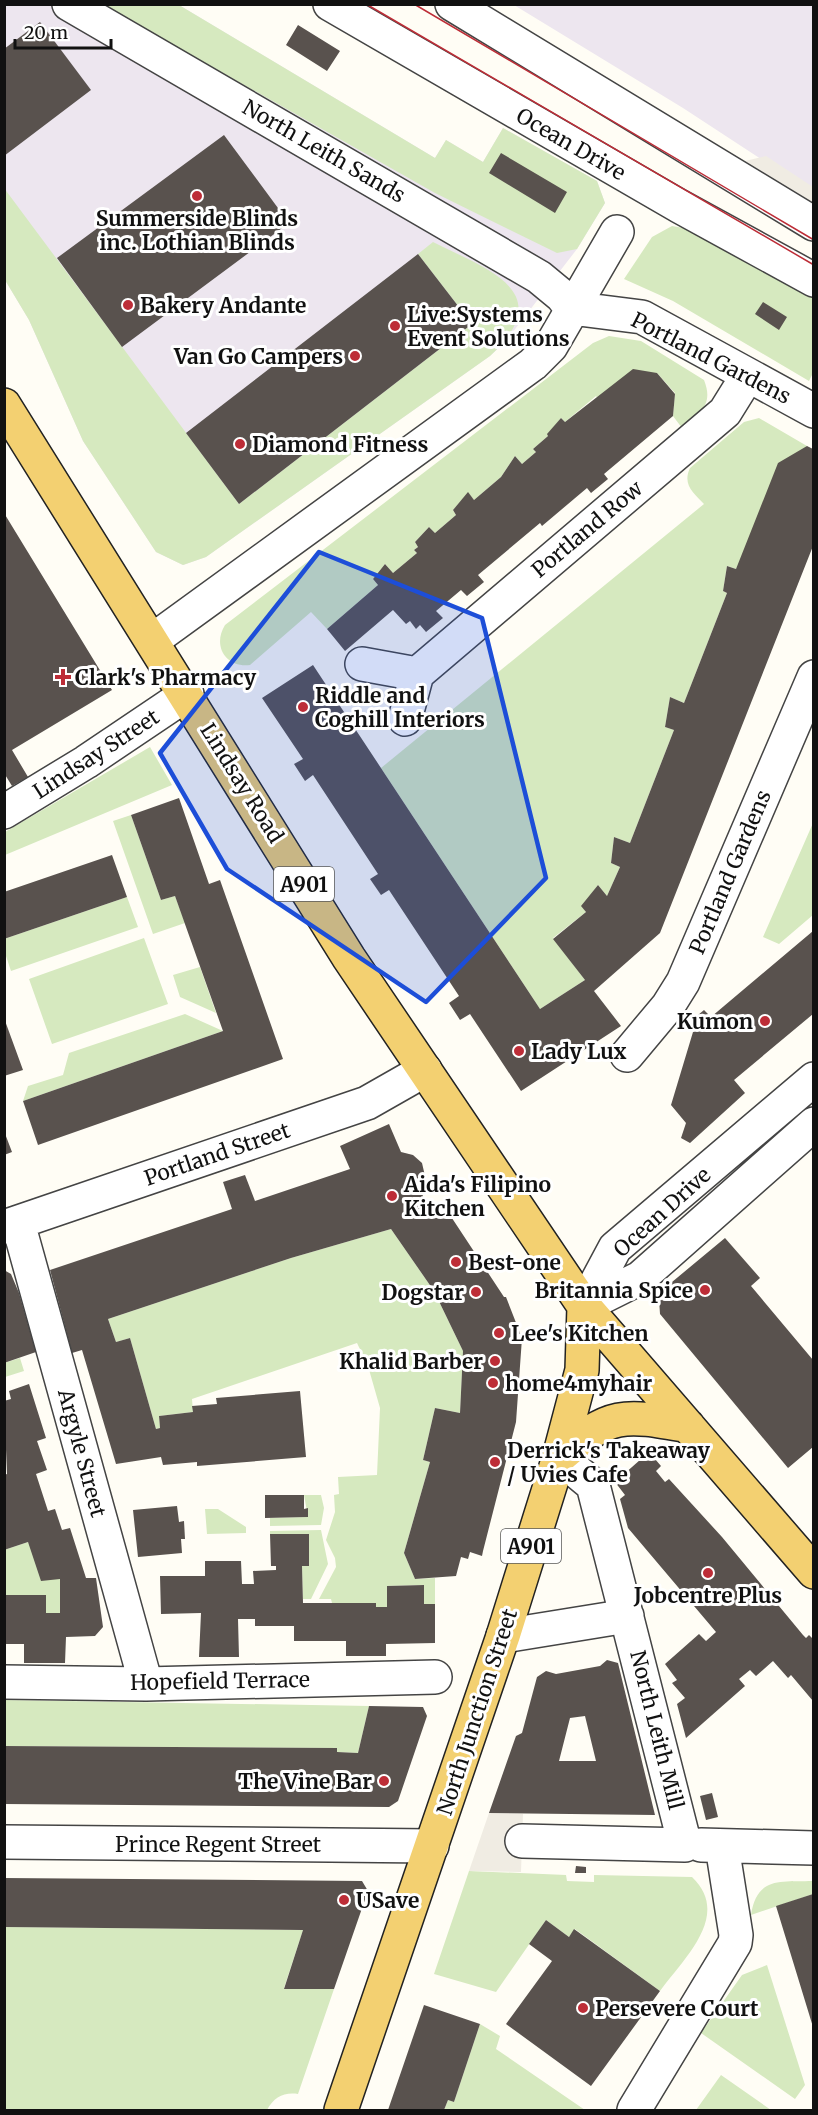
<svg xmlns="http://www.w3.org/2000/svg" width="818" height="2115" font-family="Merriweather,serif">
	<style>
		.industrial { fill: #ede6ef }
		.green { fill: #d6e9bf }
		.plaza { fill: #f0ece3 }
		.building { fill: #59524e; fill-rule: evenodd }
		.lines { fill: none; stroke-linecap: round; stroke-linejoin: round }
		.street-casing { stroke: #444; stroke-width: 36 }
		.primary-casing { stroke: #222; stroke-width: 36 }
		.street { stroke: #fff; stroke-width: 33 }
		.primary { stroke: #f3d071; stroke-width: 33 }
		.tram { stroke: #bd2d37; stroke-width: 1.5 }
		.marked { fill: #1d4ed8; fill-opacity: 0.2; stroke: #1d4ed8; stroke-width: 4.5; stroke-linejoin: round }
		.poi-dot { fill: #bd2d37; stroke: #fff; stroke-width: 2 }
		.labels { text-anchor: middle; dominant-baseline: central; stroke-width: 6; stroke-linejoin: round; paint-order: stroke }
		.shield { fill: #fff; stroke: #585858; stroke-width: 1.5 }
		.shield-label { font-size: 20px; font-weight: bold; fill: #111 }
		.street-label { font-size: 21px; fill: #111; stroke: #fff }
		.poi-label { font-size: 21px; font-weight: bold; fill: #111; stroke: #fff; text-anchor: start }
	</style>
	<rect width="100%" height="100%" fill="#fffdf5"/>
	<path class="industrial" d="M5 5H179L435 158 446 140 483 162 503 128 597 181 605 203 577 249 505 342 490 356 206 557 183 565 156 552 83 441 29 320 5 280Z
		M514 5H813V193L683 108Z"/>
	<path class="green" d="M103 5H179L435 158 446 140 483 162 503 128 597 181 605 203 577 249 557 253 435 193Z
		M4 188 239 504 472 324 418 254 433 242C486 269 560 291 490 356L206 557 183 565 156 552 83 441 29 320 5 280Z
		M672 226 701 231 813 295V373L809 381 673 301 624 279 652 237Z
		M609 336 641 341 704 380C714 405 700 413 682 428L673 416 675 393 657 373 598 399 596 396 565 422 561 418 548 436 533 449 536 452 522 464 515 456 501 477 474 500 468 493 453 510 456 515 435 533 429 527 415 542 418 547 414 550 417 553 393 573 385 564 373 579 378 585 327 629 311 612 250 665C226 668 212 646 225 625L593 343Z
		M759 418 807 446 736 569 727 566 723 591 727 593 684 703 670 697 665 727 674 730 630 843 614 837 611 863 620 867 607 896 598 885 582 906 586 912 553 938 585 980 540 1009 381 768 704 504C694 493 682 485 690 468L744 422Z
		M150 747 172 785 5 855V832Z
		M131 815 161 900 175 896 185 923 153 934 113 821Z
		M813 823V915L779 944 763 937Z
		M127 897 138 927 11 971 5 953 4 939Z
		M144 938 168 1004 52 1044 29 979Z
		M200 967 216 1013 180 997 173 975Z
		M185 1014 223 1031 23 1101 28 1086 63 1075 69 1053Z
		M391 1229 434 1291 463 1351 460 1413 435 1408 423 1460 430 1462 404 1553 415 1579 435 1578V1604H424V1585L387 1586V1607H376V1603H332L331 1599H319L336 1567 335 1558 326 1540 335 1512 334 1495 339 1494 338 1477 377 1475 380 1408 368 1366 357 1343 192 1399 193 1412 159 1416 160 1428 156 1429 130 1338 116 1342 108 1319 291 1258Z
		M20 1358 24 1371 5 1377 4 1363Z
		M304 1495H321L324 1508 321 1525 270 1526V1518L308 1517Z
		M205 1509H218L246 1527V1533L207 1534Z
		M321 1530 328 1564 311 1599H303L302 1566H309V1534H270V1531Z
		M28 1542 60 1579V1613H46V1596L5 1595 4 1550Z
		M5 1700 369 1706 358 1753 337 1752 336 1748 5 1746Z
		M469 1871 566 1875 567 1881 594 1882V1875L692 1877C732 1915 684 1958 660 1991L575 1929 569 1937 546 1920 496 1992 434 1974Z
		M813 1881V1894L751 1915C757 1876 781 1882 813 1881Z
		M4 1927 303 1930 284 1988 334 1989 298 2094C284 2092 274 2097 267 2110H5Z
		M767 1965 805 2085 795 2099 701 2033 742 1975Z
		M480 2024 500 2036 496 2049 585 2110H444L448 2100 454 2102Z
		M721 2075 771 2110H696Z"/>
	<path class="plaza" d="M766 156 813 187V217L728 165Z
		M489 1813 523 1814 521 1872 469 1871Z"/>
	<path class="building" d="M40 22 91 90 4 156V49Z
		M298 25 340 51 327 71 286 45Z
		M224 135 289 223 122 347 57 258Z
		M501 153 567 192 555 213 489 173Z
		M418 254 472 324 239 504 186 433Z
		M763 302 787 317 779 330 755 314Z
		M633 369 657 373 675 394 673 416 604 474 608 479 591 493 587 488 542 526 540 523 478 575 484 582 467 596 461 590 436 611 443 618 426 632 420 625 416 629 410 621 406 624 393 610 345 651 327 629 378 585 373 579 385 564 393 573 417 553 414 550 418 547 415 542 429 527 435 533 456 515 453 510 468 492 474 500 501 477 515 456 522 464 536 452 533 449 548 436 547 434 561 418 565 422Z
		M807 446 813 449V546L660 933 594 991 621 1026 521 1091 470 1014 460 1020 449 1003 459 996 389 890 381 895 370 879 378 874 313 775 305 781 294 764 303 759 262 698 313 665 540 1009 585 980 553 939 586 912 581 906 598 885 607 896 620 867 611 863 614 837 630 843 674 730 665 727 670 697 684 703 727 593 723 591 727 566 736 569 778 463Z
		M4 513 112 690 12 750 28 777 12 786 4 773Z
		M179 798 209 884 220 880 283 1059 38 1145 23 1101 223 1031 175 896 161 900 131 815Z
		M112 855 127 897 4 939V892Z
		M813 931V1014L734 1080 745 1093 690 1143 681 1138 686 1123 671 1105 693 1032 698 1028 691 1021 704 1010 711 1017Z
		M4 1018 23 1070 4 1076Z
		M389 1124 401 1152 413 1155 422 1163 425 1176 424 1184 419 1187 430 1212 444 1206 504 1297H506L522 1338 516 1422 483 1551 482 1556 470 1552 468 1559 461 1557 456 1576 415 1579 404 1553 430 1462 423 1460 435 1408 460 1413 463 1351 434 1291 391 1229 291 1258 108 1319 116 1342 130 1338 156 1429 160 1428 159 1416 193 1412 192 1406 217 1404 216 1398 300 1391 306 1457 197 1466V1462L163 1465 161 1457 116 1464 82 1350 72 1353 50 1270 232 1209 223 1182 245 1175 255 1201 350 1169 340 1146Z
		M4 1131 12 1152 4 1155Z
		M725 1238 760 1278 751 1286 813 1360V1447L788 1468 660 1314 659 1299 666 1287Z
		M4 1270 11 1274 19 1293 36 1352 4 1363Z
		M29 1384 46 1438 37 1441 47 1470 36 1474 48 1511 55 1509 62 1530 70 1528 86 1578H96L103 1627 95 1636 66 1637 65 1663H24V1644H4V1595H46V1613H60V1579L41 1581 28 1542 4 1550V1475L7 1474 4 1401 11 1399 9 1391Z
		M649 1452 661 1466 656 1471 665 1482 669 1479 722 1537 803 1635 806 1638 809 1635 813 1639V1701L791 1675 788 1678 773 1661 756 1676 750 1670 739 1679 745 1686 686 1738 677 1704 685 1698 672 1683 677 1680 665 1664 699 1634 706 1641 716 1632 628 1528 620 1499 625 1495 615 1482Z
		M265 1495H304V1509L308 1508V1517L265 1518Z
		M177 1506 179 1522 184 1521 185 1539H181L182 1553 138 1557 133 1510Z
		M270 1534H309V1566H302L303 1603H376V1607H387V1586L424 1585V1604H435V1643L386 1644V1656H346V1641H294V1626H255V1619H238L239 1657H199L201 1613 161 1614 160 1576H205V1561H241L242 1584H254L253 1571 276 1570V1566H271Z
		M607 1660 618 1663 655 1815 489 1813 516 1736 522 1733 537 1677 546 1671 556 1674 600 1666ZM585 1716 596 1761H559L570 1718Z
		M369 1706 423 1707 427 1716 398 1801 389 1807 4 1804V1746L337 1748V1752L358 1753Z
		M712 1793 718 1817 706 1820 700 1796Z
		M576 1866 586 1867V1873H575Z
		M4 1878 362 1881 368 1891 334 1989H284L303 1930 4 1927Z
		M813 1894V2027L776 1906Z
		M546 1920 569 1937 574 1929 660 1991 591 2086 506 2024 552 1961 529 1944Z
		M424 2005 480 2024 454 2102 448 2100 444 2110H388Z"/>
	<g class="lines">
		<g class="street-casing">
			<path id="street" d="M69 4 539 277 562 296 571 308
				M330 4 679 206 814 280
				M452 4 814 224
				M571 308 642 317 814 411
				M153 640 533 364 551 346 617 232
				M362 664 417 674 725 412 748 375
				M405 719 417 674
				M4 812 86 762 187 694
				M627 1055 668 1006 683 982 814 677
				M18 1223 146 1684
				M4 1227 367 1103 425 1070
				M584 1306 615 1248 814 1079
				M584 1306 640 1278 814 1124
				M503 1636 627 1616
				M4 1682 146 1684 435 1677
				M522 1841 685 1845 593 1485 559 1457
				M4 1842 432 1846
				M701 1845 814 1848
				M634 2110 735 1943 736 1935 722 1846"/>
		</g>
		<g class="primary-casing">
			<path id="primary" d="M4 405 349 958 584 1306 814 1572
				M559 1457C611 1412 622 1414 688 1426
				M341 2110 503 1636 559 1457 582 1370 584 1306"/>
		</g>
		<use href="#street" class="street"/>
		<use href="#primary" class="primary"/>
		<path class="tram" d="M366 4 814 265
			M414 4 814 240"/>
	</g>
	<path class="marked" d="M319 552 482 618 546 878 426 1002 227 869 160 753Z"/>
	<g class="poi-dot">
		<circle cx="197" cy="196" r="6"/>
		<circle cx="128" cy="305" r="6"/>
		<circle cx="395" cy="326" r="6"/>
		<circle cx="355" cy="356" r="6"/>
		<circle cx="240" cy="444" r="6"/>
		<path d="M60 668h6v6h6v6h-6v6h-6v-6h-6v-6h6z"/>
		<circle cx="303" cy="707" r="6"/>
		<circle cx="765" cy="1021" r="6"/>
		<circle cx="519" cy="1051" r="6"/>
		<circle cx="392" cy="1196" r="6"/>
		<circle cx="456" cy="1262" r="6"/>
		<circle cx="705" cy="1290" r="6"/>
		<circle cx="476" cy="1292" r="6"/>
		<circle cx="499" cy="1333" r="6"/>
		<circle cx="495" cy="1361" r="6"/>
		<circle cx="493" cy="1383" r="6"/>
		<circle cx="495" cy="1462" r="6"/>
		<circle cx="708" cy="1573" r="6"/>
		<circle cx="384" cy="1781" r="6"/>
		<circle cx="344" cy="1900" r="6"/>
		<circle cx="583" cy="2008" r="6"/>
	</g>
	<g class="labels">
		<g class="shield">
			<rect x="274" y="867" width="60" height="34" rx="4.5"/>
			<rect x="501" y="1529" width="60" height="34" rx="4.5"/>
		</g>
		<g class="shield-label">
			<text x="304" y="884">A901</text>
			<text x="531" y="1546">A901</text>
		</g>
		<g class="street-label">
			<text transform="translate(571 144) rotate(30)">Ocean Drive</text>
			<text transform="translate(324 151) rotate(30)">North Leith Sands</text>
			<text transform="translate(711 358) rotate(27)">Portland Gardens</text>
			<text transform="translate(587 529) rotate(-40)">Portland Row</text>
			<text transform="translate(96 754) rotate(-33)">Lindsay Street</text>
			<text transform="translate(242 783) rotate(58)">Lindsay Road</text>
			<text transform="translate(730 872) rotate(-67)">Portland Gardens</text>
			<text transform="translate(217 1154) rotate(-19)">Portland Street</text>
			<text transform="translate(662 1212) rotate(-42)">Ocean Drive</text>
			<text transform="translate(82 1453) rotate(75)">Argyle Street</text>
			<text transform="translate(220 1681) rotate(-1)">Hopefield Terrace</text>
			<text transform="translate(477 1712) rotate(-72)">North Junction Street</text>
			<text transform="translate(657 1730) rotate(76)">North Leith Mill</text>
			<text x="218" y="1844">Prince Regent Street</text>
		</g>
		<g class="poi-label">
			<text x="197" y="218" text-anchor="middle">Summerside Blinds<tspan x="197" dy="24">inc. Lothian Blinds</tspan></text>
			<text x="140" y="305">Bakery Andante</text>
			<text x="407" y="314">Live:Systems<tspan x="407" dy="24">Event Solutions</tspan></text>
			<text x="343" y="356" text-anchor="end">Van Go Campers</text>
			<text x="252" y="444">Diamond Fitness</text>
			<text x="75" y="677">Clark's Pharmacy</text>
			<text x="315" y="695">Riddle and<tspan x="315" dy="24">Coghill Interiors</tspan></text>
			<text x="753" y="1021" text-anchor="end">Kumon</text>
			<text x="531" y="1051">Lady Lux</text>
			<text x="404" y="1184">Aida's Filipino<tspan x="404" dy="24">Kitchen</tspan></text>
			<text x="468" y="1262">Best-one</text>
			<text x="693" y="1290" text-anchor="end">Britannia Spice</text>
			<text x="464" y="1292" text-anchor="end">Dogstar</text>
			<text x="511" y="1333">Lee's Kitchen</text>
			<text x="483" y="1361" text-anchor="end">Khalid Barber</text>
			<text x="505" y="1383">home4myhair</text>
			<text x="507" y="1450">Derrick's Takeaway<tspan x="507" dy="24">/ Uvies Cafe</tspan></text>
			<text x="708" y="1595" text-anchor="middle">Jobcentre Plus</text>
			<text x="372" y="1781" text-anchor="end">The Vine Bar</text>
			<text x="356" y="1900">USave</text>
			<text x="595" y="2008">Persevere Court</text>
		</g>
	</g>
	<rect width="818" height="2115" fill="none" stroke="#111111" stroke-width="12"/>
	<path d="M15 39v9h96v-9" fill="none" stroke="#111111" stroke-width="3"/>
	<text x="24" y="39" font-size="18" fill="#111111" stroke="#ffffff" stroke-width="4.5" paint-order="stroke">20 m</text>
</svg>
